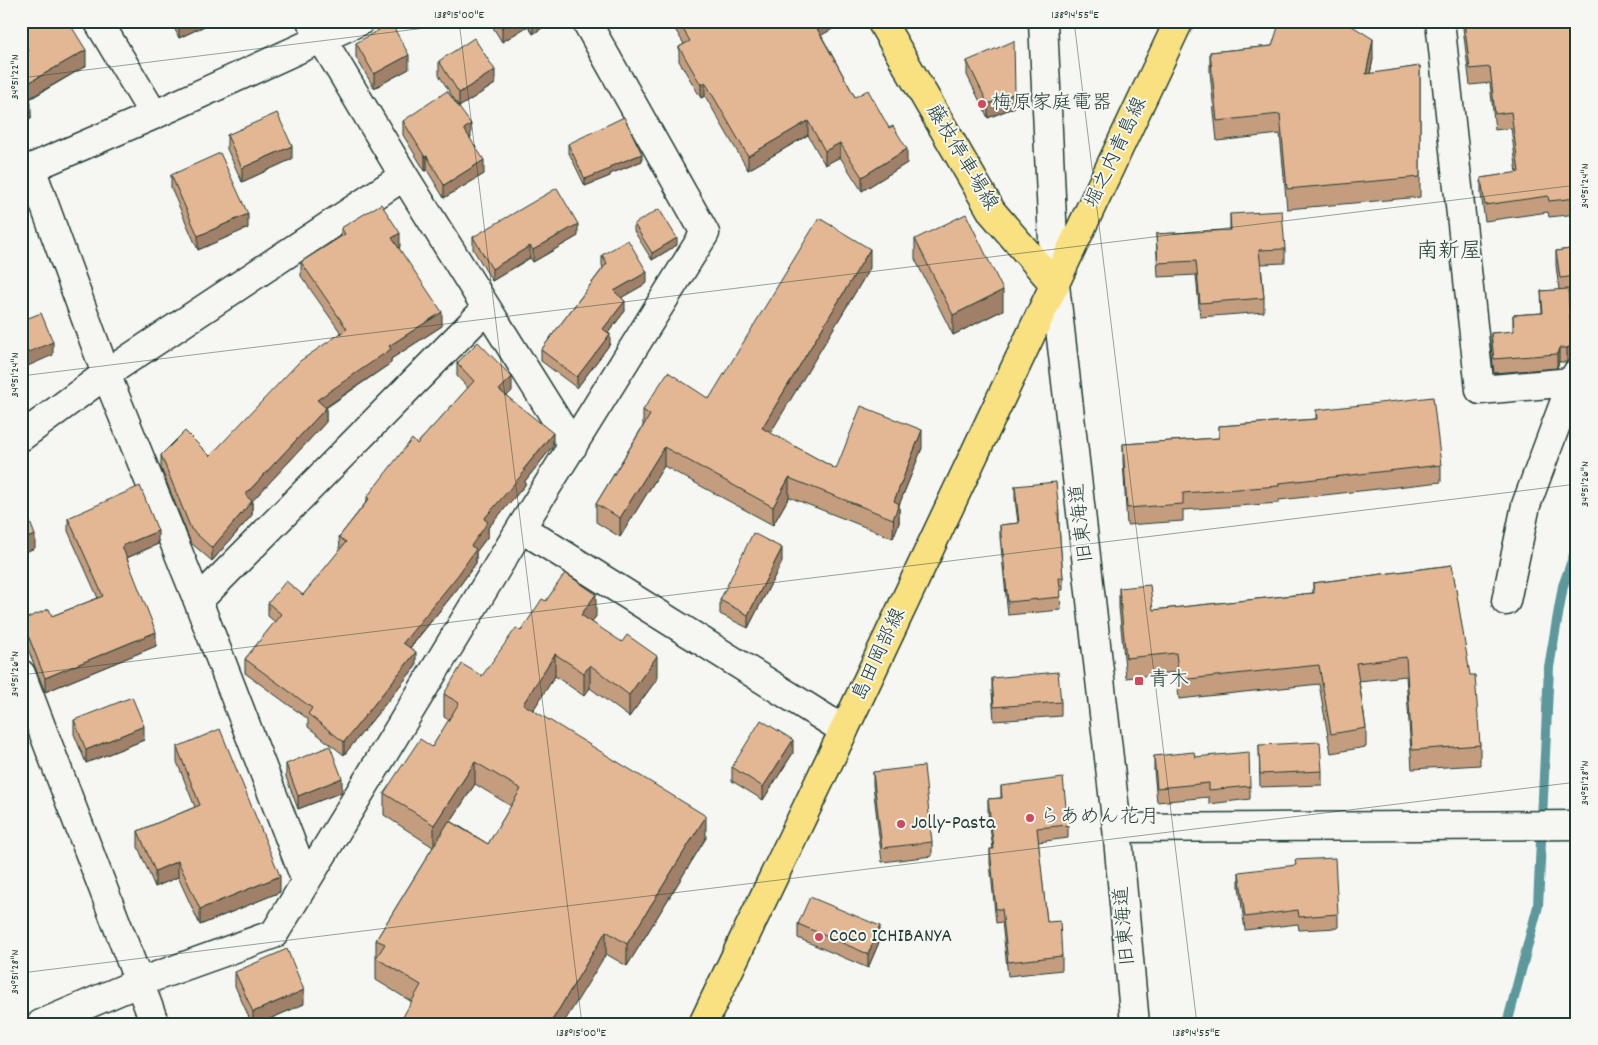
<svg xmlns="http://www.w3.org/2000/svg" width="1598" height="1045" font-family="Dekko,'Klee One',sans-serif">
	<style>
		.lines { fill: none; stroke-linecap: round; stroke-linejoin: round }
		.stream { stroke: #5c989c; stroke-width: 10 }
		.minor-casing { stroke: #1f3d34; stroke-width: 31 }
		.major-casing { stroke: #1f3d34; stroke-width: 31 }
		.minor { stroke: #f6f6f2; stroke-width: 28 }
		.major { stroke: #f9e181; stroke-width: 28 }
		.wall { fill: #c49d7f; stroke: #1f3d34; fill-rule: evenodd }
		.shaded-wall { fill: #a08068; stroke: #1f3d34 }
		.building { fill: #e4b794; stroke: #1f3d34 }
		.ticks { fill: none; stroke: #1f3d34; stroke-width: 1; stroke-opacity: 0.45 }
		.poi-dot { fill: #d1495b; stroke: #f6f6f2; stroke-width: 2 }
		.labels { text-anchor: middle; dominant-baseline: central; stroke-width: 4; stroke-linejoin: round; paint-order: stroke }
		.poi-label { font-size: 20px; fill: #1f3d34; stroke: #f6f6f2; text-anchor: start }
		.street-label { font-size: 20px; fill: #1f3d34; stroke: #f6f6f2 }
		.quarter-label { font-size: 22px; fill: #1f3d34; stroke: #f6f6f2 }
		.neatline { fill: none; stroke: #1f3d34; stroke-width: 2 }
		.ticks-label { font-size: 12px; text-anchor: middle; fill: #1f3d34 }
	</style>
	<rect width="100%" height="100%" fill="#f6f6f2"/>
	<filter id="ink" filterUnits="userSpaceOnUse"><feTurbulence type="fractalNoise" baseFrequency=".02" numOctaves="2"/><feDisplacementMap in="SourceGraphic" scale="10" xChannelSelector="R" yChannelSelector="G"/><feConvolveMatrix kernelMatrix="1 2 1 2 8 2 1 2 1" color-interpolation-filters="sRGB"/></filter>
	<g filter="url(#ink)">
		<g class="lines">
			<path class="stream" d="M1507 1024 1538 906 1549 667 1563 586 1577 547"/>
			<g class="minor-casing">
				<path id="minor" d="M98 21 154 115
					M311 21 404 176 573 446
					M1043 21 1055 285 1117 828 1135 1024
					M1440 21 1480 390 1572 382
					M21 437 106 374 404 176
					M521 528 844 730
					M198 601 486 309
					M1506 601 1526 505 1572 382 1577 373
					M21 674 155 1024
					M1117 828 1577 825
					M306 881 198 601 106 374 31 168 154 115 360 21
					M41 1024 140 982 274 934 521 528 705 233 586 21"/>
			</g>
			<g class="major-casing">
				<path id="major" d="M881 21 992 212 1055 285
					M703 1024 844 730 1179 21"/>
			</g>
			<use href="#minor" class="minor"/>
			<use href="#major" class="major"/>
		</g>
		<path class="wall" d="M21 21 86 66 30 99 31 118 22 54 21 53Z
			M171 21H215L179 38Z
			M489 21H553L533 34 528 26 502 42Z
			M670 21H836V27L821 35 855 97 907 163 862 191 840 157 825 165 808 135 748 170 705 96 701 98 679 61V47L684 44Z
			M1463 21H1577V214L1549 217 1548 212 1485 221 1481 194V178L1517 173 1511 128 1495 130 1490 83 1470 85 1463 28Z
			M1351 25 1373 59 1370 74 1420 66V197L1287 209 1280 134 1217 141 1210 72V52L1272 46Z
			M356 43 409 69 374 88 356 57Z
			M439 61 495 84 459 107 439 75Z
			M967 61 1015 107 988 118 967 75Z
			M403 121 471 137 470 138 484 174 444 198 427 170 425 171 403 135Z
			M227 135 292 159 242 182 227 149Z
			M568 144 642 161 610 174V176L585 186 568 151Z
			M171 175 248 228 198 250 171 188Z
			M1230 214 1285 249V263L1261 264 1264 298V312L1200 317 1196 275 1158 277 1156 234 1230 230Z
			M634 224 677 245 652 260 634 231Z
			M341 228 400 247 399 248 442 326 391 359V363L326 408V422L252 501V515L212 561 191 543 161 468V455L210 456 341 333 301 276V262L341 236Z
			M578 236 533 262 530 258 492 281 473 249V237Z
			M915 239 1003 310 953 335 915 259Z
			M1577 248V289L1568 291 1572 359 1567 362H1559L1557 368 1494 373 1491 347V333L1513 332V315L1542 313 1541 291 1559 290 1556 265V251Z
			M602 255 647 283 622 297 625 311 608 333 610 344 577 388 541 361V350L603 268 602 265Z
			M870 268 770 433 836 469 922 448 899 505V523L893 538 789 497 773 525 664 466 620 537 596 522V504L643 426V410L709 399Z
			M457 363 512 391 507 396 553 446 525 481V485L488 528V536L476 552V563L458 588 410 648 416 666 344 755 308 727V719L245 673V659L275 622 268 616V603L303 595 340 550 339 537 367 501V497L417 444 468 388 457 376Z
			M1316 410 1441 465V482L1279 500V503L1183 510V521L1127 525 1123 461V444L1219 438V426L1316 419Z
			M1015 486 1059 513V526L1063 578V590H1060L1061 610 1008 615 1000 537V525L1018 523 1015 499Z
			M68 518 158 544 127 558 156 646 45 692 22 634V620L52 616 98 598 68 531Z
			M782 562 748 628 720 614V600Z
			M1452 565 1480 745V765L1412 769 1406 676 1359 681 1366 728V747L1331 753 1319 684 1179 699 1176 672 1126 678 1119 607V588L1153 610 1313 593V583Z
			M546 601 596 616 592 622 657 679 629 717 590 688 584 696 555 676 533 710 706 838 627 966 606 954 412 1002 376 980V940L433 847 384 815V793L432 747 449 720 444 717V694L482 676ZM475 784 511 806 488 844 451 821Z
			M992 678 1061 702V716L994 721 992 691Z
			M74 720 144 740 86 763 74 734Z
			M1259 745 1322 771V785L1260 787Z
			M177 747 280 892 200 925 178 877 155 887 138 847V831L195 807 177 762Z
			M793 753 763 800 732 781V767Z
			M1154 756 1250 786V799L1209 804V797L1157 802 1154 770Z
			M286 764 342 792 298 809 286 777Z
			M873 772 932 842V856L882 862 873 785Z
			M1001 786 1068 825V838L1038 842 1047 922 1062 956V970L1008 976 1002 922 996 923 990 863V849H993L988 813V799L1001 798Z
			M1239 872 1338 914V928L1299 930 1298 924 1245 930 1239 886Z
			M798 924 880 940 868 968 798 938Z
			M235 972 304 1004 258 1024H252L235 986Z"/>
		<path class="shaded-wall" d="M186 21H215L179 38V25Z
			M513 21H528V26L502 42V28Z
			M533 21H553L533 34Z
			M821 21H836V27L815 39V25Z
			M1344 21H1353L1344 41Z
			M1373 39V59L1366 94V74Z
			M86 50V66L23 102V86Z
			M409 55V69L374 88V74Z
			M495 70V84L459 107V93Z
			M705 82V96L701 98V85Z
			M1015 93V107L988 118V104Z
			M31 102V118L21 123V107Z
			M808 121V135L748 170V156Z
			M471 124V137L464 143V129Z
			M840 143V157L825 165V151Z
			M292 146V159L242 182V168Z
			M907 149V163L862 191V177Z
			M642 154V161L610 174V176L585 186V179L609 167Z
			M427 156V170L425 171V157Z
			M484 160V174L444 198V185Z
			M248 214V228L198 250V236Z
			M578 224V236L533 262V250Z
			M400 233V247L392 252V238Z
			M677 238V245L652 260V253Z
			M530 246V258L492 281V269Z
			M870 249V268L762 447V428Z
			M647 272V283L614 302V291Z
			M1003 290V310L953 335V315Z
			M625 301V311L603 339V329Z
			M442 312V326L391 359V363L317 413V400L389 346Z
			M610 334V344L577 388V377Z
			M53 342V355L21 369V355Z
			M1572 345V359L1567 362V348Z
			M1559 348V362L1557 368V354Z
			M512 377V391L499 404V390Z
			M326 408V422L245 509V495Z
			M922 430V448L899 505V523L893 538 894 501Z
			M553 433V446L525 481V485L488 528V536L476 552V563L458 588 403 656V643L484 519Z
			M664 447V466L620 537V518Z
			M789 478V497L773 525V507Z
			M252 501V515L212 561V548Z
			M158 531V544L122 560V546Z
			M35 535V548L21 554V540Z
			M782 548V562L748 628V615Z
			M596 594V616L581 637V615Z
			M156 632V646L45 692V678Z
			M416 652V666L344 755V742Z
			M555 654V676L523 726V704Z
			M657 656V679L629 717V695Z
			M590 665V688L584 696V673Z
			M144 726V740L86 763V750Z
			M793 740V753L763 800V787Z
			M475 762V784L434 847V825Z
			M342 778V792L298 809V796Z
			M706 816V838L627 966V944Z
			M178 861V877L155 887V871Z
			M280 876V892L200 925V909Z
			M880 926V940L868 968V954Z
			M606 931V954L563 1024H550Z
			M304 990V1004L258 1024H253V1012Z"/>
		<path class="building" d="M21 21H68L86 50 23 86 31 102 21 107V55L29 51 21 37Z
			M178 21H186L179 25Z
			M498 21H513L502 28Z
			M678 21H821L815 25 855 97 868 90 889 128 893 126 907 149 862 177 840 143 825 151 808 121 748 156 705 82 701 85 679 47 690 41Z
			M1280 21H1344L1373 39 1366 74 1420 66V177L1287 189 1280 114 1217 121 1210 52 1272 46Z
			M1464 21H1577V198L1549 201 1548 196 1485 205 1481 178 1519 172 1511 112 1495 114 1490 67 1470 69Z
			M391 23 409 55 374 74 356 43Z
			M474 38 495 70 459 93 439 61Z
			M1014 41 1015 93 988 104 967 61Z
			M447 91 471 124 464 129 484 160 444 185 427 156 425 157 403 121Z
			M277 113 292 146 242 168 227 135Z
			M624 117 642 154 609 167 610 169 585 179 568 144Z
			M220 153 248 214 198 236 171 175Z
			M557 188 578 224 533 250 530 246 492 269 473 237Z
			M381 204 400 233 392 238 442 312 389 346 391 349 317 400 326 408 245 495 252 501 212 548 191 529 161 455 185 431 210 456 300 361 347 329 301 262 345 234 341 228Z
			M659 209 677 238 652 253 634 224Z
			M1282 211 1285 249 1259 250 1264 298 1200 303 1196 261 1158 263 1156 234 1231 230 1230 214Z
			M966 214 1003 290 953 315 915 239Z
			M819 218 870 249 762 428 836 469 861 406 922 430 894 501 899 504 893 519 789 478 773 507 664 447 620 518 596 504 650 415 643 410 668 372 709 399Z
			M628 240 647 272 614 291 625 301 603 329 610 334 577 377 541 350 607 263 602 255Z
			M1577 248V276L1560 278 1556 251Z
			M1568 289 1572 345 1567 348H1559L1557 354 1494 359 1491 333 1514 331 1513 315 1543 313 1541 291Z
			M41 313 53 342 21 355V321Z
			M478 342 512 377 499 390 553 433 523 470 525 471 484 519 488 522 471 546 476 549 458 575 403 643 416 652 344 742 308 714 312 708 245 659 281 614 268 603 286 581 303 595 346 542 339 537 369 499 367 497 412 439 417 444 474 381 457 363Z
			M1433 397 1441 465 1279 483V486L1183 493V504L1127 508 1123 444 1219 438V426L1317 419 1316 410Z
			M1056 482 1059 513H1058L1063 578H1059L1061 597 1008 602 1000 525 1019 523 1015 486Z
			M140 486 158 531 122 546 156 632 45 678 22 620 49 609 52 616 103 596 68 518Z
			M21 499 35 535 21 540Z
			M753 533 782 548 748 615 720 600Z
			M1452 565 1470 675H1475L1480 745 1412 750 1406 657 1356 663 1366 728 1331 734 1319 665 1179 680 1176 653 1126 658 1119 588 1150 585 1153 610 1314 593 1313 583Z
			M565 573 596 594 581 615 622 642 627 635 657 656 629 695 590 665 584 673 555 654 523 704 706 816 627 944 606 931 550 1024H399L421 985 376 958 385 944 376 940 449 821 488 844 521 789 475 762 434 825 384 793 420 739 432 747 459 703 444 694 462 664 482 676 516 628 521 631 542 599 546 601Z
			M1058 672 1061 702 994 707 992 678Z
			M132 697 144 726 86 750 74 720Z
			M761 720 793 740 763 787 732 767Z
			M220 729 280 876 200 909 178 861 155 871 138 831 200 805 177 747Z
			M1320 742 1322 771 1260 774 1259 745Z
			M330 746 342 778 298 796 286 764Z
			M1194 752 1195 757 1249 752 1250 786 1209 790V783L1157 788 1154 756Z
			M924 766 932 842 882 848 873 772Z
			M1063 778 1068 825 1037 828 1047 922 1060 921 1062 956 1008 962 1002 909H996L990 849H994L988 799 1002 798 1001 786Z
			M1335 858 1338 914 1299 917 1298 910 1245 917 1239 872 1296 865 1295 860Z
			M810 897 880 926 868 954 798 924Z
			M287 949 304 990 253 1012 235 972Z"/>
	</g>
	<path class="ticks" d="M459 21 582 1024M1074 21 1197 1024M21 78 482 21M21 376 1577 185M21 675 1577 484M21 973 1577 782"/>
	<g class="poi-dot">
		<circle cx="982" cy="104" r="5"/>
		<rect x="1134" y="676" width="10" height="10" rx="2.5"/>
		<circle cx="1030" cy="818" r="5"/>
		<circle cx="901" cy="824" r="5"/>
		<circle cx="819" cy="937" r="5"/>
	</g>
	<g class="labels">
		<g class="poi-label">
			<text x="992" y="104">梅原家庭電器</text>
			<text x="1149" y="681">青木</text>
			<text x="1040" y="818">らあめん花月</text>
			<text x="911" y="824">Jolly-Pasta</text>
			<text x="829" y="937">CoCo ICHIBANYA</text>
		</g>
		<g class="street-label">
			<text transform="translate(1117 153) rotate(-65)">堀之内青島線</text>
			<text transform="translate(961 158) rotate(59)">藤枝停車場線</text>
			<text transform="translate(1083 523) rotate(-97)">旧東海道</text>
			<text transform="translate(880 655) rotate(-65)">島田岡部線</text>
			<text transform="translate(1126 926) rotate(-95)">旧東海道</text>
		</g>
		<g class="quarter-label">
			<text x="1449" y="252">南新屋</text>
		</g>
	</g>
	<rect width="1598" height="1045" fill="none" stroke="#f6f6f2" stroke-width="55"/>
	<rect x="28" y="28" width="1542" height="990" class="neatline"/>
	<g class="ticks-label">
		<text x="459" y="18">138°15'00"E</text>
		<text x="1075" y="18">138°14'55"E</text>
		<text transform="translate(14 77) rotate(-90)" y="4">34°51'22"N</text>
		<text transform="translate(1584 186) rotate(-90)" y="4">34°51'24"N</text>
		<text transform="translate(14 375) rotate(-90)" y="4">34°51'24"N</text>
		<text transform="translate(1584 484) rotate(-90)" y="4">34°51'26"N</text>
		<text transform="translate(14 674) rotate(-90)" y="4">34°51'26"N</text>
		<text transform="translate(1584 783) rotate(-90)" y="4">34°51'28"N</text>
		<text transform="translate(14 972) rotate(-90)" y="4">34°51'28"N</text>
		<text x="581" y="1036">138°15'00"E</text>
		<text x="1196" y="1036">138°14'55"E</text>
	</g>
</svg>
